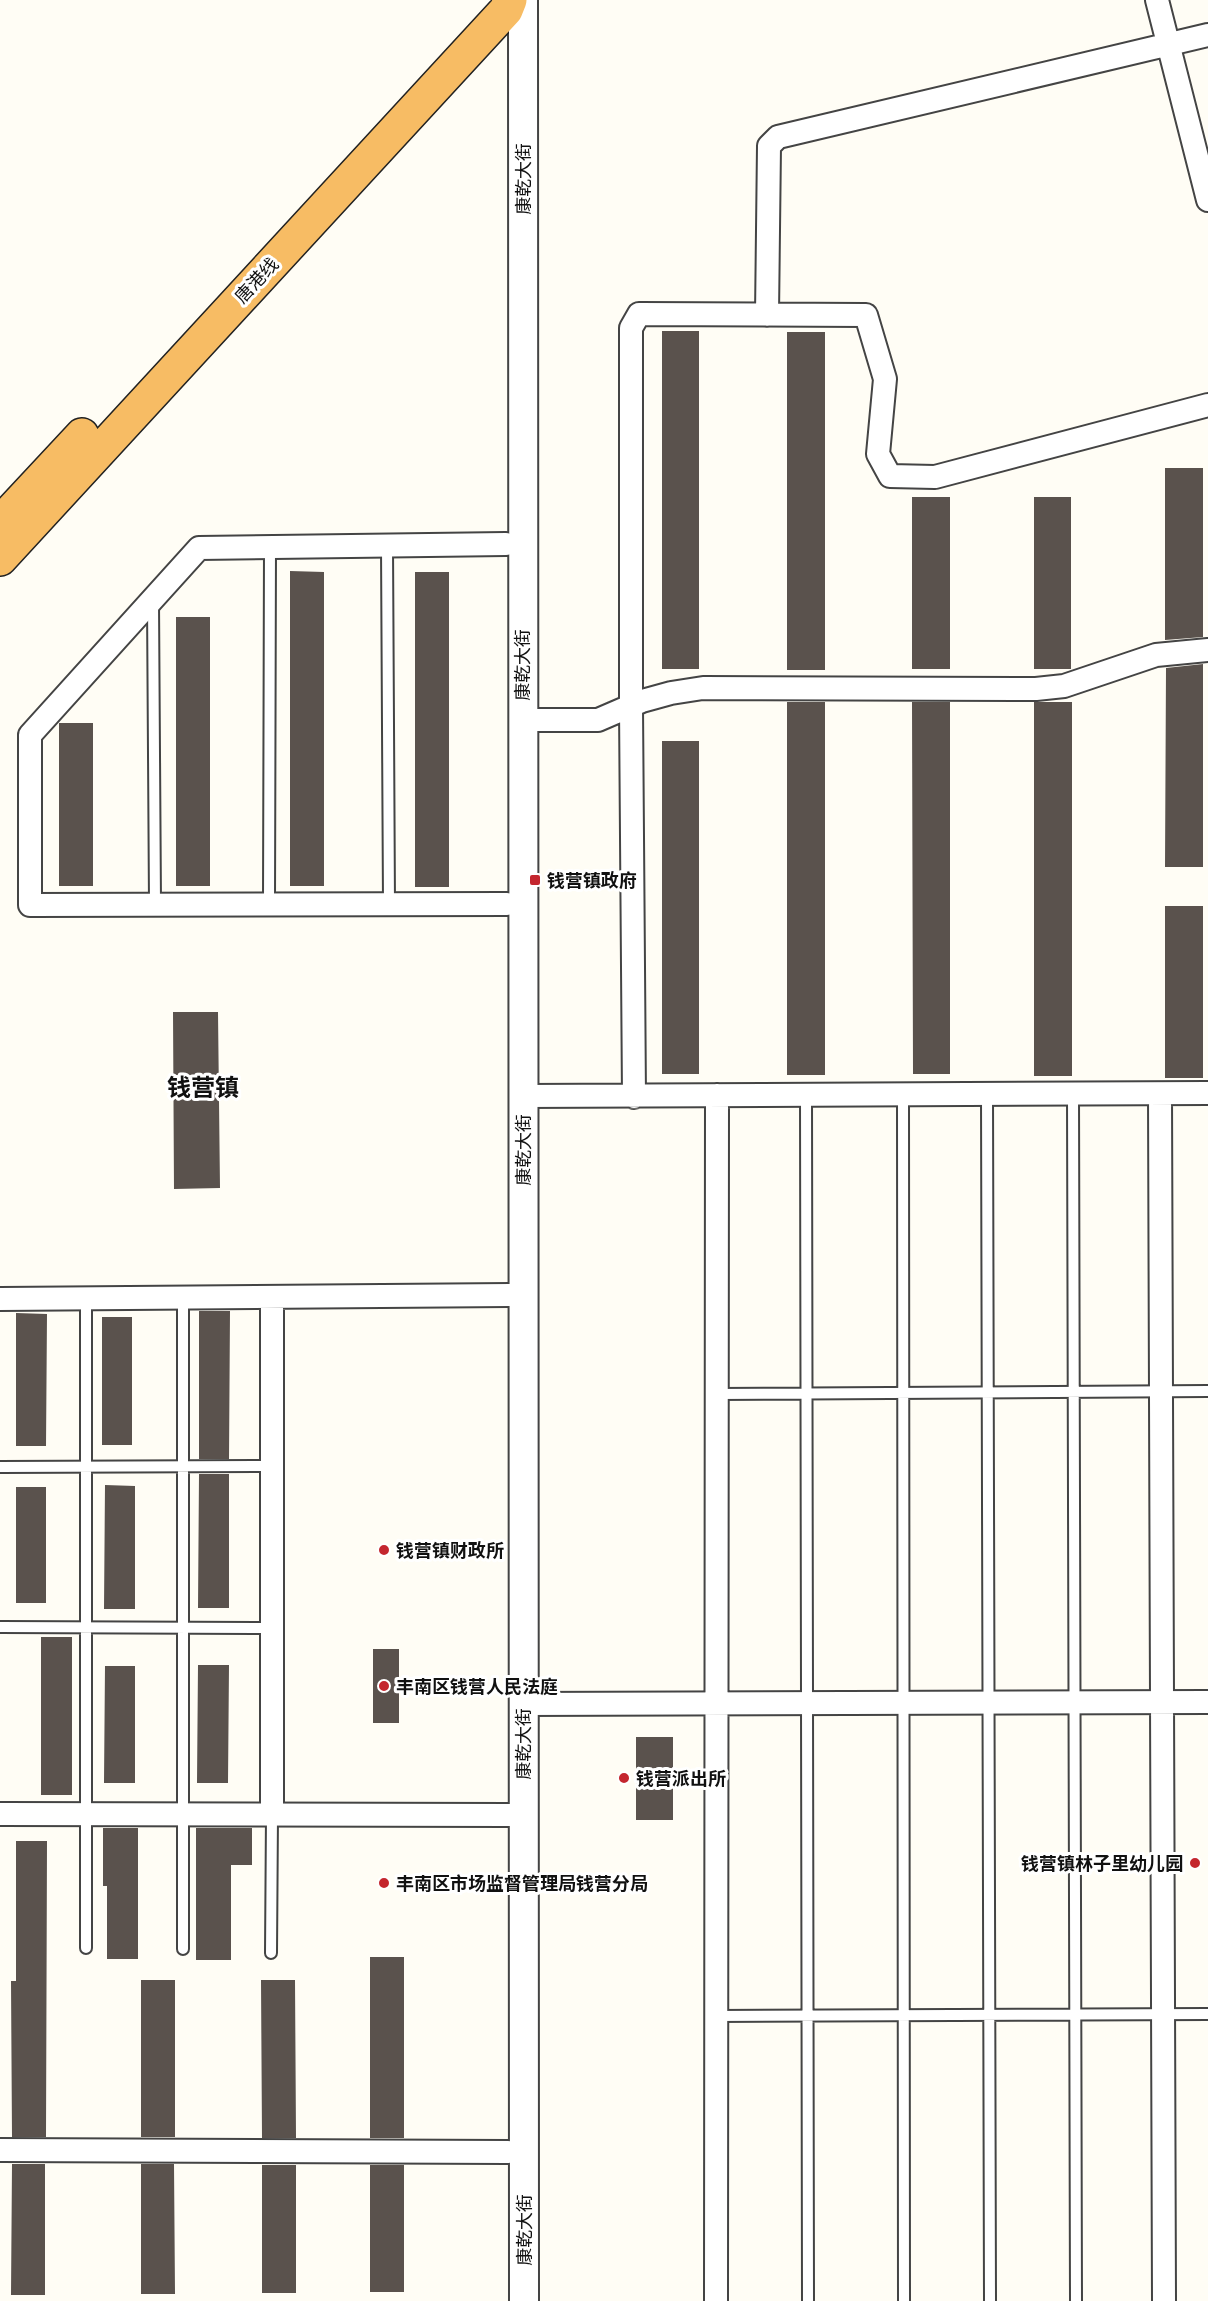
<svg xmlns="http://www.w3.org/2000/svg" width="1208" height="2301" font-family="'Playfair Display','Noto Sans SC',serif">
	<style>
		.building { fill: #5a524d }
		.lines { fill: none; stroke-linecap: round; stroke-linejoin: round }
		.service-casing { stroke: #444; stroke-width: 14 }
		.minor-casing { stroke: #444; stroke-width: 26 }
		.tertiary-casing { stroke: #444; stroke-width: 32 }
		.trunk-casing { stroke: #222; stroke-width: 36 }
		.service { stroke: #fff; stroke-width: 10 }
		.minor { stroke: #fff; stroke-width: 22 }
		.tertiary { stroke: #fff; stroke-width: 28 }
		.trunk { stroke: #f7bc64; stroke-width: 33 }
		.poi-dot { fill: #c4262e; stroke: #fff; stroke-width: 2 }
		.labels { text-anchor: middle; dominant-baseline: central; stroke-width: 6; stroke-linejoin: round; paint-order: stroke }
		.street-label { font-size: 18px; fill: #111; stroke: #fff }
		.poi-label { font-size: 18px; font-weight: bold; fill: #111; stroke: #fff; text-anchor: start }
		.district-label { font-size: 24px; font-weight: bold; fill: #111; stroke: #fff }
	</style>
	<rect width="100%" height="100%" fill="#fffdf5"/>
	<path class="building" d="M662 331H699V669H662Z
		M787 332H825V670H787Z
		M1165 468H1203V637L1165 640Z
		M912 497H950V669H912Z
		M1034 497H1071V669H1034Z
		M290 571 324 572V886H290Z
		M415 572H449V887H415Z
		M176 617H210V886H176Z
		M1203 664V867H1165L1166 668Z
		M787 702H825V1075H787Z
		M912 702H950V1074H913Z
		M1034 702H1072V1076H1034Z
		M59 723H93V886H59Z
		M662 741H699V1074H662Z
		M1165 906H1203V1078H1165Z
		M173 1012H218L220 1188 174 1189Z
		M199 1311H230L229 1459H199Z
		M16 1313 47 1314 46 1446H16Z
		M102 1317H132V1445H102Z
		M199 1474H229V1608H198Z
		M105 1485 135 1486V1609H104Z
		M16 1487H46V1603H16Z
		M41 1637H72V1795H41Z
		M373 1649H399V1723H373Z
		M198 1665H229L228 1783H197Z
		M105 1666H135V1783H104Z
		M636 1737H673V1820H636Z
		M103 1828H138V1959H107V1886H103Z
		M196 1828H252V1865H231V1960H196Z
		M16 1841H47L46 2137H12L11 1981H16Z
		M370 1957H404V2138H370Z
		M141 1980H175V2137H141Z
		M261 1980H295L296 2138H262Z
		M12 2164H45V2295H11Z
		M141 2164H174L175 2294H141Z
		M262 2165H296V2293H262Z
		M370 2165H404V2292H370Z"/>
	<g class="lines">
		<g class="service-casing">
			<path id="service" d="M387 546 389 904
				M153 602 155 904
				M269 904 270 547
				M987 1094 990 2301
				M1073 1094 1076 2301
				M806 1095 808 2301
				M903 1095 904 2301
				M86 1298V1948
				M183 1298V1949
				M717 1394 1208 1391
				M0 1467 272 1466
				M0 1627 272 1628
				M271 1953 272 1815
				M716 2016 1208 2014"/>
		</g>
		<g class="minor-casing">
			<path id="minor" d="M1157 0 1208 200
				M767 315 769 146 778 137 1208 35
				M506 544 199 548 30 735V905L507 904
				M522 720H598L642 701 671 693 703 688 1036 689 1064 686 1156 655 1208 650
				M1160 1094 1164 2301
				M523 1096 1208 1093
				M634 1097 631 707V328L639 314 866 315 885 379 878 454 890 476 935 477 1208 405
				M0 1299 523 1295
				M523 1704 1208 1702
				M0 1814 523 1815
				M272 1815V1297
				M0 2150 508 2152
				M716 2301 717 1095"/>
		</g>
		<g class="tertiary-casing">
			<path id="tertiary" d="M523 0 524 2301"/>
		</g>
		<g class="trunk-casing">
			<path id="trunk" d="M0 523 82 435
				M0 559 506 10 510 0"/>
		</g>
		<use href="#service" class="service"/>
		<use href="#minor" class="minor"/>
		<use href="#tertiary" class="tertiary"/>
		<use href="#trunk" class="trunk"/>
	</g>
	<g class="poi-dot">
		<rect x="529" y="874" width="12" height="12" rx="3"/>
		<circle cx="384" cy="1550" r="6"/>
		<circle cx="384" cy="1686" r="6"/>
		<circle cx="624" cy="1778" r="6"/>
		<circle cx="1195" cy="1863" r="6"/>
		<circle cx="384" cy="1883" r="6"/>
	</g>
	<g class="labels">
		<g class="street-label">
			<text transform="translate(523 179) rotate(-90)">康乾大街</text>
			<text transform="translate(256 280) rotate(-47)">唐港线</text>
			<text transform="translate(522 665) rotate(-90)">康乾大街</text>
			<text transform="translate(523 1150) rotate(-90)">康乾大街</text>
			<text transform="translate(523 1744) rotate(-90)">康乾大街</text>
			<text transform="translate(524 2230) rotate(-90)">康乾大街</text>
		</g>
		<g class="poi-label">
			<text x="547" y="880">钱营镇政府</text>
			<text x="396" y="1550">钱营镇财政所</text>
			<text x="396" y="1686">丰南区钱营人民法庭</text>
			<text x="636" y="1778">钱营派出所</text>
			<text x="1183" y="1863" text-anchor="end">钱营镇林子里幼儿园</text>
			<text x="396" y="1883">丰南区市场监督管理局钱营分局</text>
		</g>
		<g class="district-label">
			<text x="203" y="1086">钱营镇</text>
		</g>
	</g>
</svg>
